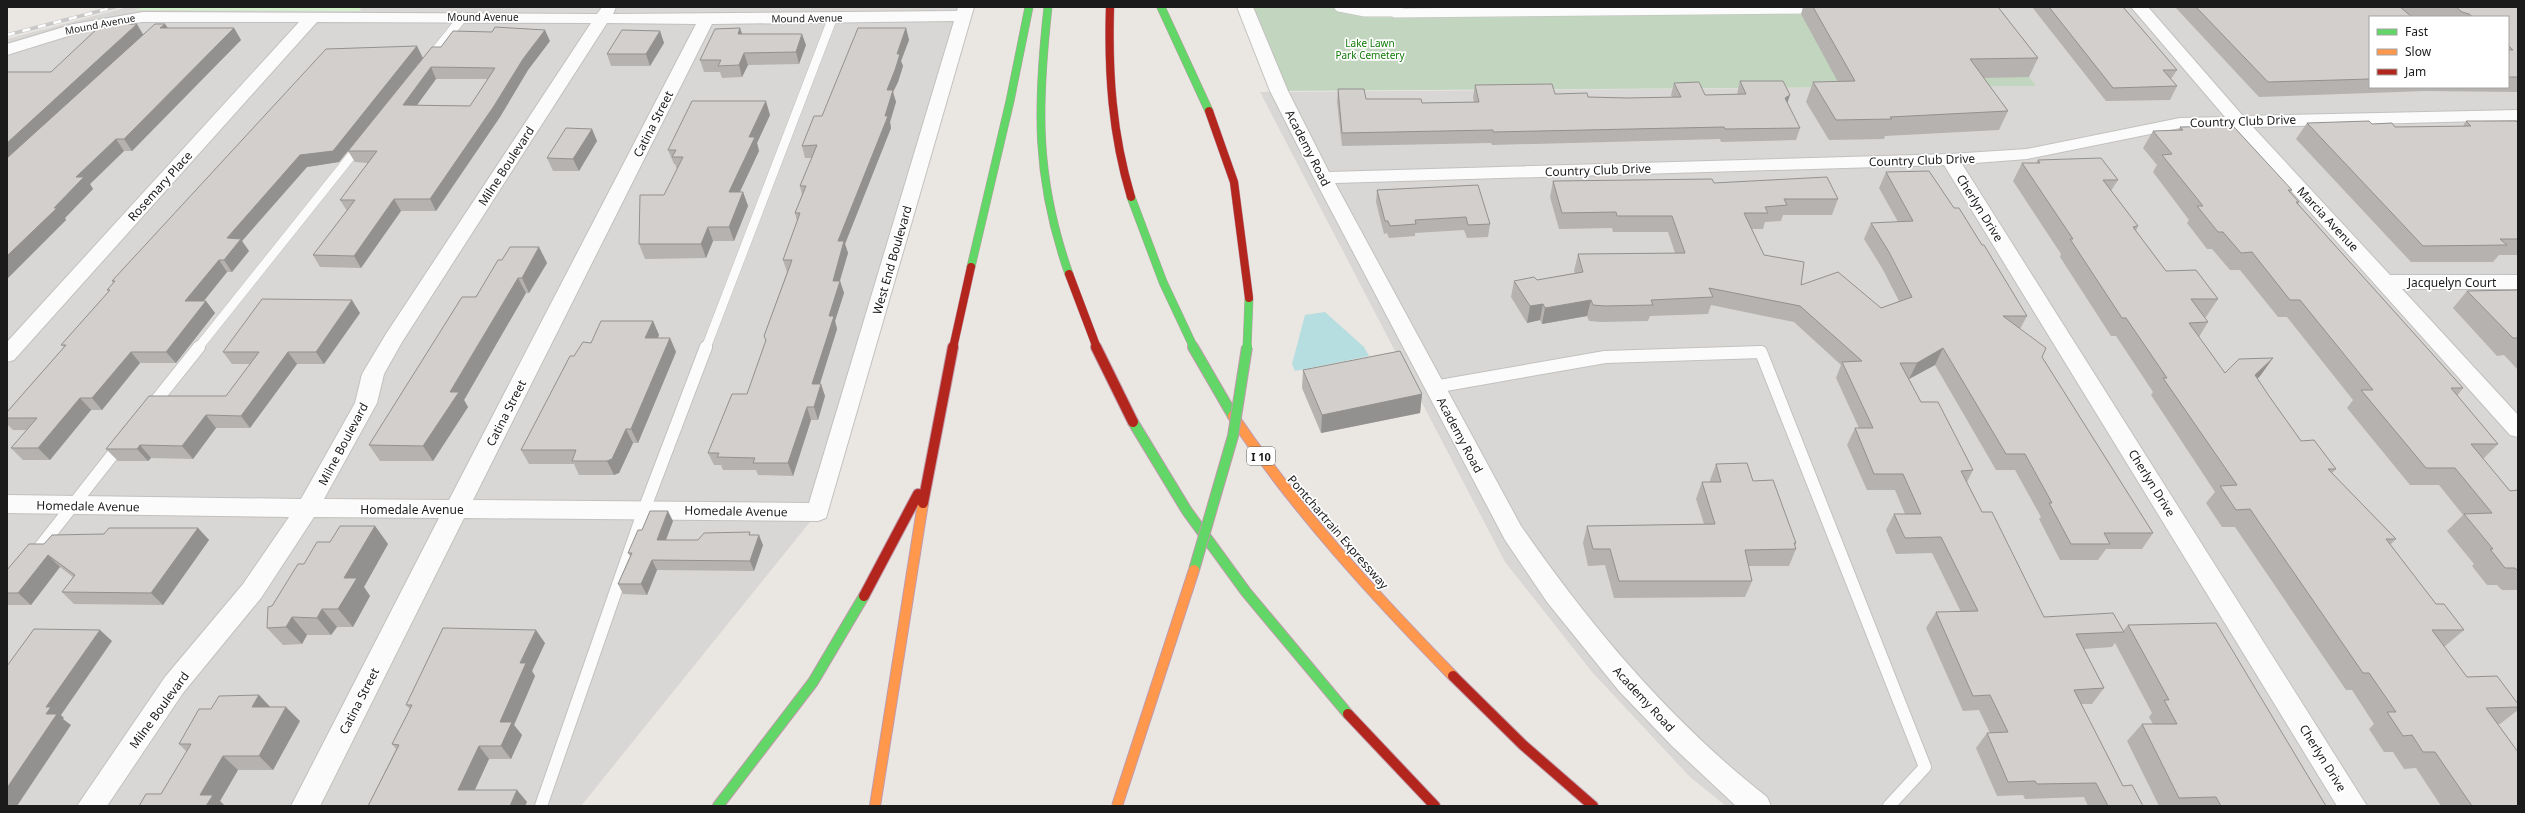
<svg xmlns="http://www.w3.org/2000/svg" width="2525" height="813" font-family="'Noto Sans',sans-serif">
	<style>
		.residential { fill: #d9d7d5; fill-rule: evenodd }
		.cemetery { fill: #c2d5bf }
		.park { fill: #d2f2cc }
		.water { fill: #b6dddf }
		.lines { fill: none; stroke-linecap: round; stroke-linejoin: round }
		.lane-far1-casing { stroke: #c2c1bf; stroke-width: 10 }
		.lane-casing { stroke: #c2c1bf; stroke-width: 14 }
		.street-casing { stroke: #c2c1bf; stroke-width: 2 }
		.fast-far1-casing { stroke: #c09aab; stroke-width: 9 }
		.fast-casing { stroke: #c09aab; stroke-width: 12 }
		.slow-casing { stroke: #c09aab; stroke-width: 12 }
		.jam-far1-casing { stroke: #c09aab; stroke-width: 9 }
		.jam-casing { stroke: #c09aab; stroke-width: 12 }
		.lane-far1 { stroke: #fcfbfb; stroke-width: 9 }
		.lane { stroke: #fcfbfb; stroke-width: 12 }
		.street { fill: #fcfbfb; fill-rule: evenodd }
		.fast-far1 { stroke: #63d668; stroke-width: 8 }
		.fast { stroke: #63d668; stroke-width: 10 }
		.slow { stroke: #ff974d; stroke-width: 10 }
		.jam-far1 { stroke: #b3261e; stroke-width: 8 }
		.jam { stroke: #b3261e; stroke-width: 10 }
		.rail-casing { stroke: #c9c8c8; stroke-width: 3.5 }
		.rail { stroke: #fff; stroke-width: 2.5; stroke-dasharray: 8; stroke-linecap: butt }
		.fast-bridge-far1-casing { stroke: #c09aab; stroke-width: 9; stroke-linecap: butt }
		.fast-bridge-casing { stroke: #c09aab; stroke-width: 12; stroke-linecap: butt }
		.slow-bridge-casing { stroke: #c09aab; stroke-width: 12; stroke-linecap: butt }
		.jam-bridge-casing { stroke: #c09aab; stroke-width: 9; stroke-linecap: butt }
		.fast-bridge-far1 { stroke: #63d668; stroke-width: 8 }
		.fast-bridge { stroke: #63d668; stroke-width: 10 }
		.slow-bridge { stroke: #ff974d; stroke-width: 10 }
		.jam-bridge { stroke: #b3261e; stroke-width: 8 }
		.wall { fill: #b5b2af; fill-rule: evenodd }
		.shaded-wall { fill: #93918f }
		.building { fill: #d2cfcc; stroke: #93918f; fill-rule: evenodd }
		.labels { text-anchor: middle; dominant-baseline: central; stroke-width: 3.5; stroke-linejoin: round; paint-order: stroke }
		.far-street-label { font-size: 10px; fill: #1b1b1b; stroke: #fff }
		.far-park-label { font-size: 10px; fill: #117b08; stroke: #fff }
		.shield { fill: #fff; stroke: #5f5f5f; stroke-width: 1 }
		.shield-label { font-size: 11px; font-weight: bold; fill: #1b1b1b }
		.street-label { font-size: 12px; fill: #1b1b1b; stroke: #fff }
	</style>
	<rect width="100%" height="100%" fill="#eae7e3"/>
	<path class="residential" d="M128 7H959L818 512 581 806H7V39Z
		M1981 7H2518V806H1726L1690 777 1592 672 1505 562 1260 92 2036 86ZM2370 17H2508V87H2370Z"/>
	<path class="cemetery" d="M1245 7H1981L2036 86 1279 91Z"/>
	<path class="park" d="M146 7H362L359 11 133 10Z"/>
	<path class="water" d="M1325 312 1364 347 1369 356 1295 371 1292 364 1305 315Z"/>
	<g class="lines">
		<g class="lane-far1-casing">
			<path id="lane-far1" d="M1339 7 1365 12H1401
				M1395 13 1816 9
				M429 59 463 17
				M198 348 360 145
				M706 348 833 17"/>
		</g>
		<g class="lane-casing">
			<path id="lane" d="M1434 387 1605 357 1761 352 1925 767 1889 806
				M151 407 199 347
				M33 556 121 444
				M541 806 644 510 706 347"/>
		</g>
		<g class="street-casing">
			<path id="street" d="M602 7H616L613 14 957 11 958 7H974L826 518 818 521 464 518 320 806H291L439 518 314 517 261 598 183 693 107 806H77L165 677 243 584 289 517 7 513V495L301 499 355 403 362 374 386 334 591 23 317 22 14 360 7 362V342L299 22H143L125 24 78 33 7 55V44L74 24 143 12 597 14ZM954 21 809 503 473 500 712 24ZM607 23 696 24 449 500 324 499 377 403 384 374 402 342Z
				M1237 7H1253L1288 91 1329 172 1950 154 2027 149 2180 118 2225 117 2131 7H2148L2243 116 2518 110V120L2253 127 2390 275H2518V289H2402L2518 415V437L2510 435 2234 127 2180 128 2027 159 1962 164 2367 806H2337L1944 165 1335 183 1521 526C1590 626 1671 722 1767 797L1771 806H1736L1672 746 1619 691 1547 602 1505 540 1314 178 1270 91Z"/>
		</g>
		<g class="fast-far1-casing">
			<path id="fast-far1" d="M1048 7C1037 106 1035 178 1069 274
				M1161 7 1209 111
				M1131 197 1163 282 1194 348
				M971 267 1010 101 1029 7"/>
		</g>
		<g class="fast-casing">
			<path id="fast" d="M1193 347 1233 416
				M1133 422 1187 511 1246 592 1348 714
				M718 806 813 682 864 596"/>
		</g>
		<g class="slow-casing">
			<path id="slow" d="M1233 416C1297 511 1373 594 1453 676
				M875 806 923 503"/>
		</g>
		<g class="jam-far1-casing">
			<path id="jam-far1" d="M1110 7C1108 72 1112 134 1131 197
				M1069 274 1097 348
				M953 348 971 267"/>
		</g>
		<g class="jam-casing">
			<path id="jam" d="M1096 347 1133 422
				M923 503 953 347
				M864 596 918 494
				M1453 676 1523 745 1593 806
				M1348 714 1435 806"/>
		</g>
		<use href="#lane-far1" class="lane-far1"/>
		<use href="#lane" class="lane"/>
		<use href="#street" class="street"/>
		<use href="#fast-far1" class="fast-far1"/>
		<use href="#fast" class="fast"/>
		<use href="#slow" class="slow"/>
		<use href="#jam-far1" class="jam-far1"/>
		<use href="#jam" class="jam"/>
		<g class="rail-casing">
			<path id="rail" d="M7 35 115 7"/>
		</g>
		<use href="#rail" class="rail"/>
		<g class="fast-bridge-far1-casing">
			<path id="fast-bridge-far1" d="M1247 348 1249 298"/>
		</g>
		<g class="fast-bridge-casing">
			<path id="fast-bridge" d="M1194 570 1233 436 1247 347"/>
		</g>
		<g class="slow-bridge-casing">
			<path id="slow-bridge" d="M1117 806 1194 570"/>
		</g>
		<g class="jam-bridge-casing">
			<path id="jam-bridge" d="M1209 111 1234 182 1249 298"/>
		</g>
		<use href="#fast-bridge-far1" class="fast-bridge-far1"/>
		<use href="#fast-bridge" class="fast-bridge"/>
		<use href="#slow-bridge" class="slow-bridge"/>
		<use href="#jam-bridge" class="jam-bridge"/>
	</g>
	<path class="wall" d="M1803 7H1998L2038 58 2029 77 1984 78 2008 111 1999 130 1885 136 1884 139 1829 140 1806 102 1813 82H1838L1801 14Z
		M2032 7H2123L2177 70 2171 79 2177 86 2170 100 2106 101Z
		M2175 7H2518V92L2425 91 2259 97ZM2370 17H2508V87H2370Z
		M168 28H234L241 40 132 151H124L90 184 93 189 65 218 66 220 7 279V72H51L143 34Z
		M740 28 742 34 806 45 799 64 748 65 742 77 722 78 720 72H704L700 60Z
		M906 28 909 40 901 61 903 66 898 82 893 92 896 102 890 122 891 128 845 244 848 253 840 281 844 293 835 321 837 329 820 384 825 396 818 420H811L793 476 758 475 756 470H723L721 465H714L708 453 747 394 766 341 764 336 787 272 783 260 797 221 795 213 802 195 800 186 812 158H805L802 146 822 116Z
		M660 31 664 43 650 66H611L607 54Z
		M550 41 528 70 500 117 436 211H401L361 268 320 267 313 255 347 211 340 200 368 163 355 162 348 151 339 162 307 167 242 241 249 251 232 272H227L204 301H206L215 313 176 363H140L102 410H91L50 460H23L11 448 27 430H13L7 424V412L64 347 61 345 109 291 107 290 113 283 112 281 423 58 385 105 441 47ZM436 79H488L470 106 417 105Z
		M1740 81 1787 103 1800 128 1796 140 1721 142 1720 139 1492 145 1491 143 1342 146 1337 102 1338 89 1366 99 1422 103 1474 102 1473 97 1475 85 1588 97 1627 98 1672 97 1671 95 1674 83 1705 95 1737 94Z
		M770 115 757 143 759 151 740 192H743L748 206 734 241H713L706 258 645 259 639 244 677 170 675 164H674L668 150Z
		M2466 121 2518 123V255H2499L2493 262H2411L2296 139 2307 123 2372 124 2395 127 2463 126Z
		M2180 127 2292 190 2290 192 2299 202 2298 204 2463 388 2457 396 2498 444 2483 459 2510 491 2518 490V590H2502L2497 585H2487L2472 566 2474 564 2447 531 2463 515 2439 485H2410L2347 408 2353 400 2287 317H2278L2240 270H2230L2212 249H2207L2187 223 2189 220 2153 172 2157 165 2143 148 2153 131H2178Z
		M592 129 597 141 579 171H553L547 158Z
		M2038 160 2118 180 2111 191 2138 226 2136 231 2166 271 2218 299 2206 317H2204L2208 322 2199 337 2225 373 2273 358 2260 376 2257 379 2269 396 2301 441 2336 469 2332 473 2396 539 2390 545 2436 604 2464 630 2444 647 2467 677 2518 704V710L2500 724H2498L2518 806H2441L2416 768 2404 769 2393 752H2384L2369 729 2374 724 2352 690H2346L2235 527H2222L2206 503 2215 492 2151 395 2153 392 2116 336H2111L2060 257 2061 254 2013 181 2022 163H2036Z
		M1886 172 1954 208 1982 245 2027 316 2020 329 2042 357 2153 533 2142 549H2106L2098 560H2060L2039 519 2041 517 2015 470H1996L1935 365 1909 379 1921 402 1973 470 1967 482 1982 512 2044 617 2123 631 2128 625 2326 806H2159L2127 741 2142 724H2153L2149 717 2152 713 2115 643 2112 647 2084 649 2104 688 2092 704H2081L2123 786 2143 806H2088L2084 797 2025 799 2023 795 1997 796 1976 748 1987 733H1990L1979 710 1963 711 1926 628 1936 612H1961L1932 553 1896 554 1886 530 1894 514H1905L1895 490H1867L1847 445 1855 428H1859L1836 378 1841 365 1794 322 1711 305 1708 314 1650 316 1648 321 1601 322 1589 321 1587 316 1542 324 1540 320 1527 323 1511 297 1514 281 1537 280 1575 273 1574 271 1578 254 1675 253 1668 232H1613L1612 228 1559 229 1550 197 1553 181 1714 183 1838 199 1832 215H1783L1781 221 1765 222 1763 229H1752L1764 255 1801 285 1881 308 1899 301 1882 268 1864 239 1871 223 1898 222 1879 188Z
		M1377 190 1490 224 1488 237 1467 238 1464 230 1415 233V236L1389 238 1387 233 1384 234 1376 202Z
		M539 247 547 263 529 293H526L464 400 468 407 433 461H380L369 445 502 260Z
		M2518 290V370L2504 355 2497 356 2453 308 2467 291Z
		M360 313 324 364H297L250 428H216L193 459 151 458 148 461H118L106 449 226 396 250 364H232L223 352Z
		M653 321 659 335 658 338H670L676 352 638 443H633L619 473 614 475H579L574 464H529L521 450 574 356 591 343Z
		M1303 370 1422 394 1420 413 1321 433 1302 388Z
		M1716 464 1753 481 1796 543 1795 546 1796 549 1789 566H1748L1752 581 1745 597 1614 598 1605 565 1588 566 1583 543 1587 526 1704 524 1696 499 1702 482H1710V480Z
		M673 521 666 540H698L751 535 763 545 754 571 657 570 647 595 623 594 618 584 630 556 628 553 642 530Z
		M375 526 388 544 364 587 370 596 353 627H337L331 635H307L302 644 283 645 267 628 272 606 304 564 330 542Z
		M198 528 209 540 163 605 74 604 62 592 73 577 60 567 31 605H7V570L44 544 104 534Z
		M545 643 532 671 535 676 514 725 522 735 511 759H489L474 790H517L527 802 525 806H368L396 749 392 744 410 709 406 705Z
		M259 695 270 707 300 721 273 770H238L220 801 225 806H139L161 794 187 752 179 744 211 709Z"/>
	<path class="shaded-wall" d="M137 24 144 36 7 164V143Z
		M165 24 173 35 160 28Z
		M234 28 241 40 132 151 124 139Z
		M740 28 744 40 738 34Z
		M906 28 909 40 901 61 903 66 898 82 893 92 896 102 890 122 891 128 845 244 848 253 837 290 840 281 844 293 835 321 837 329 816 396 812 384 829 316 838 241 885 116 887 90 897 54Z
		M545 30 550 41 528 70 500 117 436 211 430 199 523 59Z
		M660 31 664 43 650 66 646 54Z
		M802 34 806 45 799 64 796 52Z
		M417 46 423 58 339 162 307 167 242 241 249 251 232 272 224 260 227 238 300 155Z
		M744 53 748 65 742 77 739 65Z
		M431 67 436 79 409 116 403 105Z
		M1790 95 1786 107 1785 98Z
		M766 101 770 115 757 143 759 151 733 206 729 192 749 137Z
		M592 129 597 141 579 171 573 159Z
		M116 139 124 151 90 184 93 189 65 218 66 220 7 279V256L76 177Z
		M743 192 748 206 734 241 729 227Z
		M394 199 401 211 361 268 354 256Z
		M708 227 713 241 706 258 701 244Z
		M539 247 547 263 529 293 522 278Z
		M219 260 227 272 194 313 185 301Z
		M518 278 526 293 464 400 468 407 433 461 423 446 450 392Z
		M352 300 360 313 324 364 316 352Z
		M1591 300 1587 316 1542 324 1545 308Z
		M206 301 215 313 176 363 166 352Z
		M1543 304 1540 320 1527 323 1530 306Z
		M653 321 659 335 652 352 645 338Z
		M670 338 676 352 638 443 631 429Z
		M1943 348 1935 365 1909 379 1917 363Z
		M131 352 140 363 102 410 92 398Z
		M288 352 297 364 250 428 241 416Z
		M2273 358 2260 376 2242 393 2255 375Z
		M821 384 825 396 818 420 814 407Z
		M1422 394 1420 413 1321 433 1322 415Z
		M80 398 91 410 50 460 38 448Z
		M807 407 811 420 793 476 788 463Z
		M206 415 216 428 193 459 182 446Z
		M626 429 633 443 619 473 614 475 607 461Z
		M140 445 151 458 148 461 137 449Z
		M668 511 673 521 662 550 657 540Z
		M375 526 388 544 364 587 370 596 353 627 338 609 344 578Z
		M198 528 209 540 163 605 151 593Z
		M759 535 763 545 754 571 750 561Z
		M48 555 60 567 31 605 18 593Z
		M652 560 657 570 647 595 641 584Z
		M322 609 337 627 331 635 317 618Z
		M292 617 307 635 302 644 286 627Z
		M100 630 112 641 61 715 64 718 63 719 71 725 17 806H7V788L46 714V707Z
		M536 630 545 643 532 671 535 676 514 725 522 735 511 759 501 746 500 722 520 663Z
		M259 695 273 710 252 707Z
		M286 707 300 721 273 770 259 756Z
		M479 746 489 759 469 803 458 790Z
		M223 756 238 770 220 801 225 806H206L200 795Z
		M517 790 527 802 525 806H510Z"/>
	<path class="building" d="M1813 7H1998L2038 58 1970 59 2008 111 1890 117 1892 119 1836 120 1813 82 1855 81Z
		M2049 7H2123L2177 70H2163L2177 86 2113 88Z
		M2196 7H2400L2412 17H2370V79L2268 82Z
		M2456 7H2518V77H2508V50H2513L2508 45V17H2473L2469 14 2462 12Z
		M137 24 7 143V72H51L101 25Z
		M155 24H165L160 28H234L124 139H116L76 177H84L54 208H57L7 256V158Z
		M495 27 545 30 523 59 494 106 430 199H394L354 256 313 255 355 200H340L377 151H348L432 47H441L453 31 492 32ZM431 67 495 68 470 106 403 105Z
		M740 28 738 34H802L796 52 744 53 739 65 718 66 721 60H700L715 29Z
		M858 28H906L897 54H900L895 70 887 90H893L885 116H888L838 241H844L833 281H840L829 316H834L812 384H821L814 407H807L788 463H753L755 458 717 457 719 453H708L732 394H747L766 340 764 336 792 260H783L800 213H795L806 186H800L817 145 802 146 814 116H822Z
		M622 30 660 31 646 54H607Z
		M417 46 333 151 300 155 227 238 241 239 224 260H219L185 301H206L166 352H131L92 398H80L38 448H11L37 418H7V412L66 345H61L110 290H107L115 281H112L326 49Z
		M1740 81H1783L1790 95 1785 98 1800 128 1725 129 1724 127 1493 132V130L1342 133 1338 89H1364L1366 99H1421L1422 103 1479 102 1475 85 1552 84 1555 94 1587 93 1588 97 1627 98 1681 97 1674 83 1699 82 1705 95 1746 94Z
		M692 101H766L749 137H755L729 192H743L729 227H708L701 244H639L640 195H664L683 157H672L676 150H668Z
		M2369 121 2372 124 2392 123 2395 127 2471 126 2466 121H2516L2518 123V239H2500L2507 245 2423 246 2307 123Z
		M2233 126 2292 190H2288L2299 202H2296L2463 388H2451L2498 444H2471L2510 491 2518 490V571L2515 568H2505L2490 549H2493L2464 514 2492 513 2455 468H2426L2361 390H2373L2300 300H2290L2252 252 2241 253 2223 232H2218L2197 206H2203L2162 155 2172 154 2153 131 2183 130 2180 127Z
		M566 128 592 129 573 159 547 158Z
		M2101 158 2118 180H2103L2138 226 2133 227 2166 271 2196 270 2218 299H2191L2208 322 2189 323 2225 373 2239 359 2273 358 2255 375 2269 396 2301 441 2314 440 2336 469H2328L2396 539H2386L2436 604H2444L2464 630H2432L2467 677 2497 676 2518 704V707L2486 708 2518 752V806H2472L2435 752H2423L2412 735 2403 736 2387 712H2396L2369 673H2363L2250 509 2236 510 2220 486 2237 485 2163 378H2167L2126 318H2122L2070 239H2073L2022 163H2040L2038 160Z
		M1929 171 1954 208H1959L1982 245H1984L2027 316H2003L2046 348 2042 357 2153 533H2104L2110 544H2071L2049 503H2052L2025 454H2006L1943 348 1917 363H1900L1921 402H1938L1973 470 1961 471 1982 512H1992L2044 617 2113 613 2124 632 2076 634 2104 688 2074 690 2123 786 2132 785 2143 806H2108L2096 783 2037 784 2035 781 2008 782 1987 733 2008 732 1990 695 1973 696 1936 612 1978 611 1941 537 1905 538 1894 514H1921L1903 474H1874L1855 428H1873L1842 362 1862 361 1800 306 1709 288 1713 297 1651 300 1653 305 1605 306 1593 305 1591 300 1545 308 1543 304 1530 306 1514 281 1534 277 1537 280 1583 272 1578 254 1685 253 1672 216H1617L1616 212 1562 213 1553 181 1712 179 1714 183 1827 177 1838 199H1784L1787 205 1765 207 1768 213H1744L1764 255 1804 262 1801 285 1838 272 1881 308 1912 297 1889 252 1871 223 1913 221 1886 172Z
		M1478 185 1490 224 1468 225 1466 217 1415 220 1416 224 1390 226 1388 221H1385L1377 190Z
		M510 247H539L522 278H518L450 392H459L423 446 369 445 462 297H476L498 260H502Z
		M2518 290V338H2513L2467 291Z
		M262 299 352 300 316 352H288L241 416 206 415 182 446 140 445 137 449H106L149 396H226L259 352H223Z
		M601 321H653L645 338H670L631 429H626L612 459 607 461H572L576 450H521L570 356H574L583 342 591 343Z
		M1400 351 1422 394 1322 415 1303 370Z
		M1747 463 1753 481 1773 480 1796 543H1794L1796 549 1745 550 1752 581H1619L1610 549H1593L1587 526 1715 524 1702 482H1721L1716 464Z
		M650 511H668L657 540H698L704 533 750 532 749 535H759L750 561 652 560 641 584H618L632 553H628L638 530H642Z
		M340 526H375L344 578H357L338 609H322L317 618 292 617 286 627 267 628 268 607 272 606 298 564H304L317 542H330Z
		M109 528H198L151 593 62 592 75 575 48 555 18 593H7V570L29 544H44L52 535 104 534Z
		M2216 623 2326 806H2221L2216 797 2179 798 2142 724H2177L2164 700H2169L2128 625Z
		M443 628 536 630 520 663H526L500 722H512L501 746H479L458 790H517L510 806H368L399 745 392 744 412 705H406Z
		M34 629 100 630 46 707H51L46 714H57L7 788V666Z
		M259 695 252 707H286L259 756H223L200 795H213L206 806H139L146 794H161L191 744H179L199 709H211L219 696Z"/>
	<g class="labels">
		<g class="far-street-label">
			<text x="483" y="17">Mound Avenue</text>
			<text transform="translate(807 18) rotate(-1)">Mound Avenue</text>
			<text transform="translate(100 24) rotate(-11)">Mound Avenue</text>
		</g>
		<g class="far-park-label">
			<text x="1370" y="43">Lake Lawn<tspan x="1370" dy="12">Park Cemetery</tspan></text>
		</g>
		<rect class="shield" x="1247" y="447" width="28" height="18" rx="3"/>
		<g class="shield-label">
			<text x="1261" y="456">I 10</text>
		</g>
		<g class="street-label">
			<text transform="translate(2243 121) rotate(-2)">Country Club Drive</text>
			<text transform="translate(653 124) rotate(-63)">Catina Street</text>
			<text transform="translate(1308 148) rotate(63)">Academy Road</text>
			<text transform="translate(1922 160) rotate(-2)">Country Club Drive</text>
			<text transform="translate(506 166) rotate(-57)">Milne Boulevard</text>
			<text transform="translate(1598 170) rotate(-2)">Country Club Drive</text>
			<text transform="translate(160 186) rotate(-48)">Rosemary Place</text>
			<text transform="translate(1980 208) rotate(58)">Cherlyn Drive</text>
			<text transform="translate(2328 219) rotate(47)">Marcia Avenue</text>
			<text transform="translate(892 260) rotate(-74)">West End Boulevard</text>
			<text x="2452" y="282">Jacquelyn Court</text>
			<text transform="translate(506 413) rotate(-63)">Catina Street</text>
			<text transform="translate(1460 435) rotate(62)">Academy Road</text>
			<text transform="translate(343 444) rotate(-62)">Milne Boulevard</text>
			<text transform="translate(2152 483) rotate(58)">Cherlyn Drive</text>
			<text transform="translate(88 506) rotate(1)">Homedale Avenue</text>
			<text x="412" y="509">Homedale Avenue</text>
			<text transform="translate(736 511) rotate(1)">Homedale Avenue</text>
			<text transform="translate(1338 532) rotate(49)">Pontchartrain Expressway</text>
			<text transform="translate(1644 699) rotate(47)">Academy Road</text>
			<text transform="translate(359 701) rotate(-63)">Catina Street</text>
			<text transform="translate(159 710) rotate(-54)">Milne Boulevard</text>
			<text transform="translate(2323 758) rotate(58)">Cherlyn Drive</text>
		</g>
	</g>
	<rect width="2525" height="813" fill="none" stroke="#1b1b1b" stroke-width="16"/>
	<rect x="2369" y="16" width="140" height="72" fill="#ffffff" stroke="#a4a4a4"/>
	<rect x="2377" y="29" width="20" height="6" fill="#63d668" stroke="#a4a4a4"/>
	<text x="2405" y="36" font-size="12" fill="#1b1b1b">Fast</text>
	<rect x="2377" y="49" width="20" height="6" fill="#ff974d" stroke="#a4a4a4"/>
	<text x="2405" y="56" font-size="12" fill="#1b1b1b">Slow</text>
	<rect x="2377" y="69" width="20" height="6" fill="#b3261e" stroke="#a4a4a4"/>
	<text x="2405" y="76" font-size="12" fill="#1b1b1b">Jam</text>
</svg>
